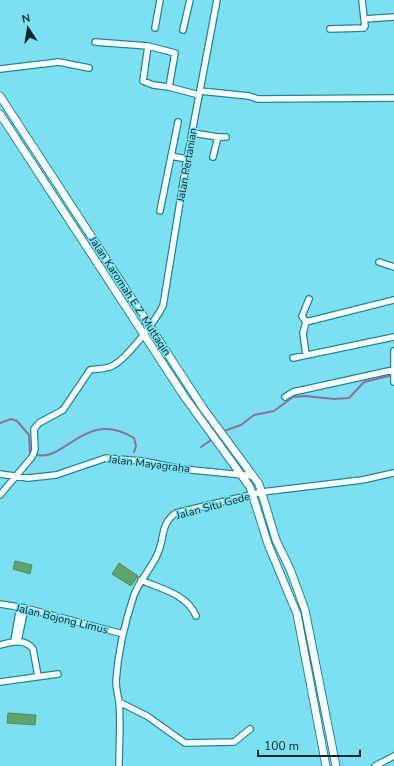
<svg xmlns="http://www.w3.org/2000/svg" width="394" height="766" font-family="'Nunito Sans',sans-serif">
	<style>
		.lines { fill: none; stroke-linecap: round; stroke-linejoin: round }
		.stream { stroke: #916e99; stroke-width: 2 }
		.building { fill: #5ea46c; stroke: #508c5c }
		.minor-casing { stroke: #178a99; stroke-width: 8 }
		.tertiary-casing { stroke: #178a99; stroke-width: 9 }
		.minor { stroke: #fff; stroke-width: 5.5 }
		.tertiary { stroke: #fff; stroke-width: 7 }
		.labels { text-anchor: middle; dominant-baseline: central; stroke-width: 3; stroke-linejoin: round; paint-order: stroke }
		.street-label { font-size: 11px; fill: #06272c; stroke: #7de0f0 }
	</style>
	<rect width="100%" height="100%" fill="#7de0f0"/>
	<g class="lines">
		<path class="stream" d="M0 423 11 419 17 421 29 435 30 452C62 471 82 406 134 438L136 446 134 452
			M224 431 241 425 254 415 274 411 293 397 305 396 334 399 349 398 364 382 393 375
			M201 447 220 434"/>
	</g>
	<path class="building" d="M15 561 32 565 30 574 13 569Z
		M119 563 138 576 131 586 112 574Z
		M8 713 36 715 35 725 7 723Z"/>
	<g class="lines">
		<g class="minor-casing">
			<path id="minor" d="M362 0 364 19 394 17
				M155 28 160 0
				M330 29 364 28 365 26 364 19
				M183 30 190 0
				M95 42 148 46 143 81 153 85 169 87
				M148 46 175 53 169 87 199 95
				M0 69 59 62 89 68
				M200 91 249 96 258 99 394 98
				M193 133 218 137 213 157
				M218 137H226
				M171 156 187 159
				M160 211 178 122
				M379 262 394 267
				M309 299 302 316 306 322 394 300
				M306 322 303 333 306 355
				M394 351V382
				M293 358 394 337
				M285 397 293 392 393 370
				M0 474 28 478 56 475 106 458 142 461 182 469 253 476
				M0 495 32 457 35 450 34 429 39 423 63 410 90 370C97 369 106 369 112 366 127 359 155 321 163 306L187 159 217 0
				M141 580C161 589 187 594 196 616
				M0 604 25 608 123 634
				M14 641 20 607
				M18 641 25 608
				M0 645C11 642 25 638 33 649L38 676
				M0 682 58 674
				M119 702 147 716 185 743 234 742 250 729
				M119 766C119 745 121 723 119 702 118 695 116 688 116 681 118 652 125 622 134 595 140 579 152 568 158 553 165 537 160 524 176 513L262 492 362 480 394 473
				M375 766 394 756"/>
		</g>
		<g class="tertiary-casing">
			<path id="tertiary" d="M0 96 203 408 259 484 276 540 290 569 305 610 336 766
				M0 114 184 396 250 487 268 544 297 614 326 766"/>
		</g>
		<use href="#minor" class="minor"/>
		<use href="#tertiary" class="tertiary"/>
	</g>
	<g class="labels">
		<g class="street-label">
			<text transform="translate(187 165) rotate(-80)">Jalan Pertanian</text>
			<text transform="translate(130 296) rotate(57)">Jalan Karomah E.Z. Muttaqin</text>
			<text transform="translate(149 464) rotate(7)">Jalan Mayagraha</text>
			<text transform="translate(213 506) rotate(-15)">Jalan Situ Gede</text>
			<text transform="translate(62 619) rotate(14)">Jalan Bojong Limus</text>
		</g>
	</g>
	<g transform="translate(28 28) rotate(348)" stroke="#7de0f0" stroke-width="3" paint-order="stroke">
	<path d="M0-3L7 15L0 10L-7 15Z" fill="#06272c"/>
	<text y="-6" font-size="11" font-weight="bold" text-anchor="middle" fill="#06272c">N</text>
	</g>
	<path d="M258 750v6h102v-6" fill="none" stroke="#06272c" stroke-width="2"/>
	<text x="264" y="750" font-size="12" fill="#06272c" stroke="#7de0f0" stroke-width="3" paint-order="stroke">100 m</text>
</svg>
